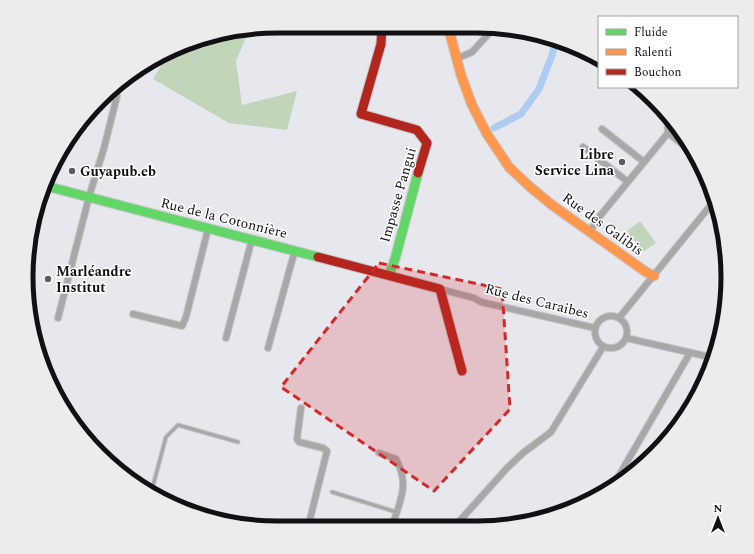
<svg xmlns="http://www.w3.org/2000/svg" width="754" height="554" font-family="Spectral,serif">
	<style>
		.green { fill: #c1d5bb }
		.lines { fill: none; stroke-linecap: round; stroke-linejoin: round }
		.canal { stroke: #aecbf2; stroke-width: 7 }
		.lane-casing { stroke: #c6c6ca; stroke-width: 5 }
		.street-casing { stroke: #c6c6ca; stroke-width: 8 }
		.fast-casing { stroke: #c6c6ca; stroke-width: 11 }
		.slow-casing { stroke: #c6c6ca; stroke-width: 11 }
		.jam-casing { stroke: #c6c6ca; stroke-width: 11 }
		.lane { stroke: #a9a7a7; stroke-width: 3 }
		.street { stroke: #a9a7a7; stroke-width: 6 }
		.fast { stroke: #63d668; stroke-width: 9 }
		.slow { stroke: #ff974d; stroke-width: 9 }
		.jam { stroke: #b3261e; stroke-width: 9 }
		.marked { fill: #d62828; fill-opacity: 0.2; stroke: #d62828; stroke-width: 3; stroke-dasharray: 8 5; stroke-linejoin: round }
		.poi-dot { fill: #5c5c61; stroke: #fff; stroke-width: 1.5 }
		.labels { text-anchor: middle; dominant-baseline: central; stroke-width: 3; stroke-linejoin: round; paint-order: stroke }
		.poi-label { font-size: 14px; font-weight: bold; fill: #111115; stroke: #fff; text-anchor: start }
		.street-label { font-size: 14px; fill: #111115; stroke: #fff }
		.rim { fill: none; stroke: #111115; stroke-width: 5 }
	</style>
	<rect width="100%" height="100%" fill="#e7e8ee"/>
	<path class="green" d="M249 30 236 61 242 105 297 91 287 130 229 123 153 79 168 54 212 35Z
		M640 221 656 243 643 252 627 231Z"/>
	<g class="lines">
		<path class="canal" d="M494 128 521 114 539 89 552 55 556 41"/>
		<g class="lane-casing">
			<path id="lane" d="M332 492 396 512
				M151 493 166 437 178 425 238 442"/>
		</g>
		<g class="street-casing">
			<path id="street" d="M456 59 472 52 494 28
				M602 129 644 162
				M668 133 688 149
				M583 147 628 182
				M590 233 595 222 668 133 667 115
				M440 289 474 298 481 302 595 328
				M133 314 182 326 186 317 208 229
				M595 332a16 16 0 1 1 32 0a16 16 0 1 1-32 0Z
				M58 318 89 197 104 148 117 96 116 87
				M619 318 714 201
				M226 338 252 239
				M626 338 710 357
				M268 348 295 250
				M301 408 297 439 299 442 323 448 327 451 308 527
				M379 453 396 459C410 486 400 500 392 527
				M613 486 690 353
				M455 526 508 467 523 453 551 432 603 347"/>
		</g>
		<g class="fast-casing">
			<path id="fast" d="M46 186 318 257
				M389 275 395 259 418 173"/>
		</g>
		<g class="slow-casing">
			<path id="slow" d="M448 26 461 75 472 105 487 134 509 167 529 186 552 205 646 272 654 276"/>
		</g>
		<g class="jam-casing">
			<path id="jam" d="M382 26 381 44 361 114 417 130 427 143 418 173
				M318 257 440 289 462 371"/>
		</g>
		<use href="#lane" class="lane"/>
		<use href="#street" class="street"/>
		<use href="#fast" class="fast"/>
		<use href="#slow" class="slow"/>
		<use href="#jam" class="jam"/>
	</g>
	<path class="marked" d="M379 263 502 289 510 409 434 491 281 387Z"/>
	<g class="poi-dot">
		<circle cx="622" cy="162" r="4"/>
		<circle cx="72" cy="171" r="4"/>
		<circle cx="48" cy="279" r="4"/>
	</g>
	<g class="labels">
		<g class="poi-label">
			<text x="614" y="154" text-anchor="end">Libre<tspan x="614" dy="16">Service Lina</tspan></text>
			<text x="80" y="171">Guyapub.eb</text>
			<text x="56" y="271">Marléandre<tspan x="56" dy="16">Institut</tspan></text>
		</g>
		<g class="street-label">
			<text transform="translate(398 195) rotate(-74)">Impasse Pangui</text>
			<text transform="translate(224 218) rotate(14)">Rue de la Cotonnière</text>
			<text transform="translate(603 224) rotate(36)">Rue des Galibis</text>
			<text transform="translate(537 301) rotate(14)">Rue des Caraibes</text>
		</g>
	</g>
	<path d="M0 0H754V554H0ZM277 33H477A244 244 0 0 1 721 277V277A244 244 0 0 1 477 521H277A244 244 0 0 1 33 277V277A244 244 0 0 1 277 33Z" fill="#ececec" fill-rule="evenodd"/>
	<path class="rim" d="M277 33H477A244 244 0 0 1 721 277V277A244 244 0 0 1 477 521H277A244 244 0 0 1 33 277V277A244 244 0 0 1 277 33Z"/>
	<rect x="598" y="16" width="140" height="72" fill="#ffffff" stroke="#a0a0a1"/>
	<rect x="606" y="29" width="20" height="6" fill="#63d668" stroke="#a0a0a1"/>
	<text x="634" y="36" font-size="12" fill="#111115">Fluide</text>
	<rect x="606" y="49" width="20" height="6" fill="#ff974d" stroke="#a0a0a1"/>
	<text x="634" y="56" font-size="12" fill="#111115">Ralenti</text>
	<rect x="606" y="69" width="20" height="6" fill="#b3261e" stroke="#a0a0a1"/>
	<text x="634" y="76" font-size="12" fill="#111115">Bouchon</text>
	<g transform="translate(718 518)" stroke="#ffffff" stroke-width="3" paint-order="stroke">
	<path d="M0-3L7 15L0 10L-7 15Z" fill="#111115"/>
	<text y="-6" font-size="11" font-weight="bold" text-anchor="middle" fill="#111115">N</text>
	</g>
</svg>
